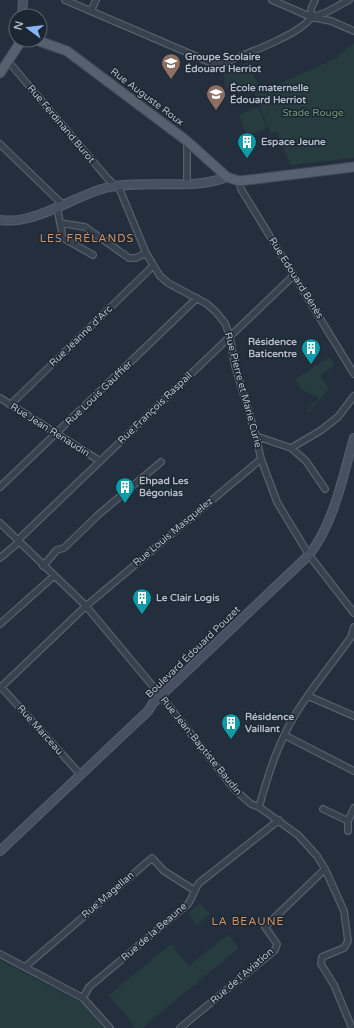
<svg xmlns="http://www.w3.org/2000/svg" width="354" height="1028" font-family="'Varela Round',sans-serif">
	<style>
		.green { fill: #263c3f }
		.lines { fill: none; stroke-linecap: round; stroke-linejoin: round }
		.street-casing { stroke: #565f6c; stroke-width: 8 }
		.secondary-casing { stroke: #565f6c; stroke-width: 10 }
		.primary-casing { stroke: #414a57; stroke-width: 11 }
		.street { stroke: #38414e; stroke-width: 5.5 }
		.secondary { stroke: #465061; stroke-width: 8 }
		.primary { stroke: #56606e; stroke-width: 9 }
		.labels { text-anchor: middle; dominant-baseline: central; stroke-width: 3; stroke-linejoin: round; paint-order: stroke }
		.poi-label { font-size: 10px; font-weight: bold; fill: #b4bcc9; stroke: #1d2633; text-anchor: start }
		.street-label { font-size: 10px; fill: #b4bcc9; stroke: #1d2633 }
		.park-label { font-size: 10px; fill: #6b9a76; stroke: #1d2633 }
		.neighbourhood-label { font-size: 11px; letter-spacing: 1px; fill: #d59563; stroke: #1d2633 }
	</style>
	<rect width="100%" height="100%" fill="#242f3e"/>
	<path class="green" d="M354 43V158L291 165 276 131 271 134 253 90 225 87 224 74 247 62 262 91 335 59Z
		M258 107 267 128 247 136 239 115Z
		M330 357 335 364 320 376 329 389 308 413 307 411 319 398 302 390 295 379Z
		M200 903 210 914 197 925 188 913Z
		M228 934 239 948 142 1028H136L109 995 171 944 189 966Z
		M0 960 84 1004 104 1028H0Z"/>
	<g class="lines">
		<g class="street-casing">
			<path id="street" d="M65 0 214 64 218 65C240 56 301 35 311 17L325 13 349 0
				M272 0 311 17 331 21 354 31
				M91 11 96 0
				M311 17V9L315 0
				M8 61 108 179 120 190 146 253 160 276 168 283 207 304 216 312 225 323 230 337 235 366 256 436 261 459 277 502 309 555 354 613
				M187 141V183
				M0 144 62 204
				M239 181 241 189 354 374
				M57 206 60 223 85 227 129 258H136L146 253
				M60 223 63 238 93 255
				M0 398 100 461
				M10 405 153 266
				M256 436 291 448 320 431 338 417 354 396
				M291 448 306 461 325 489
				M0 487 197 298
				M0 523 86 606 161 696 235 790 251 804 259 807 298 835 317 856 325 869 344 911 348 941 344 948 322 957 321 964 334 985 352 1028
				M18 540 293 276
				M0 558 19 542
				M43 566 57 550 64 548 98 515 161 462
				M0 624 54 576
				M1 687 80 774
				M0 688 86 606 261 459
				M308 696 354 716
				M284 735 354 771
				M259 807C268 775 278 743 295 715 312 687 333 663 351 637L354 627
				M323 809 348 821 354 808
				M348 831V821
				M0 954 83 998 110 1028
				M25 967 152 858 164 871 194 890
				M83 998 89 987 188 904C193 897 194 890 199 883L279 820
				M180 1028 275 950 277 944 265 927 325 869"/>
		</g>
		<g class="secondary-casing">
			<path id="secondary" d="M22 16 23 0
				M0 220C35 225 72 197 105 188 143 179 192 191 227 177
				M0 851 148 711 153 703 309 555C334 524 343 475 354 438"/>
		</g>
		<g class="primary-casing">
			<path id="primary" d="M36 40 67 51 187 141 227 177 239 181 354 167
				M0 73 22 40"/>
		</g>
		<use href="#street" class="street"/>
		<use href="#secondary" class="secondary"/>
		<use href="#primary" class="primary"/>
	</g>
	<defs>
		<g id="school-pin" transform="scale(1)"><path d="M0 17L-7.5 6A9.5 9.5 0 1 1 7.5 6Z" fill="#8d6e63" stroke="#1d2633"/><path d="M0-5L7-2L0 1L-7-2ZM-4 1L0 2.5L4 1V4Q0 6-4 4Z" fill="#fff"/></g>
		<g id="building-pin" transform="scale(1)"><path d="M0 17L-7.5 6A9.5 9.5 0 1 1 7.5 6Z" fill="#0f9aa8" stroke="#1d2633"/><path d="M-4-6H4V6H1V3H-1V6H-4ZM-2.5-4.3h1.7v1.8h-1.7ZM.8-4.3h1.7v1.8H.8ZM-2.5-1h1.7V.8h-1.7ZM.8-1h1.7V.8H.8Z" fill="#fff"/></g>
	</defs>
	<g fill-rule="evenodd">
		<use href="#school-pin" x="171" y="63"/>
		<use href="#school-pin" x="216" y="94"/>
		<use href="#building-pin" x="247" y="142"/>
		<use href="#building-pin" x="311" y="348"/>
		<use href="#building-pin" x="125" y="487"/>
		<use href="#building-pin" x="142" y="598"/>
		<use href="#building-pin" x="231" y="723"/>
	</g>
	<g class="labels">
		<g class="poi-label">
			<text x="185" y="57">Groupe Scolaire<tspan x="185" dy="12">Édouard Herriot</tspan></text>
			<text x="230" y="88">École maternelle<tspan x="230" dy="12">Édouard Herriot</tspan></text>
			<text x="261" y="142">Espace Jeune</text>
			<text x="297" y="342" text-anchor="end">Résidence<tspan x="297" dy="12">Baticentre</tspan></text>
			<text x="139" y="481">Ehpad Les<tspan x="139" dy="12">Bégonias</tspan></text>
			<text x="156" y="598">Le Clair Logis</text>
			<text x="245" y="717">Résidence<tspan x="245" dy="12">Vaillant</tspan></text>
		</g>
		<g class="street-label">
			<text transform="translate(147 97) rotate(37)">Rue Auguste Roux</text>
			<text transform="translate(61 124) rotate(50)">Rue Ferdinand Burot</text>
			<text transform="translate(296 278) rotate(58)">Rue Edouard Bénès</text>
			<text transform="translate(81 336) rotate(-44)">Rue Jeanne d'Arc</text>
			<text transform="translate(243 390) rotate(75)">Rue Pierre et Marie Curie</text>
			<text transform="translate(99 393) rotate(-44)">Rue Louis Gauffier</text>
			<text transform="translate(155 408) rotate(-44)">Rue François Raspail</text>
			<text transform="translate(50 430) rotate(32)">Rue Jean Renaudin</text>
			<text transform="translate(173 532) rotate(-40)">Rue Louis Masquelez</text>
			<text transform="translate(193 652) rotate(-44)">Boulevard Édouard Pouzet</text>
			<text transform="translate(40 730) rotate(48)">Rue Marceau</text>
			<text transform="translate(201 746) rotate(51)">Rue Jean-Baptiste Baudin</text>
			<text transform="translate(108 895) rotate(-41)">Rue Magellan</text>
			<text transform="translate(154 932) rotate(-41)">Rue de la Beaune</text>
			<text transform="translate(242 976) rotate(-41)">Rue de l'Aviation</text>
		</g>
		<g class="park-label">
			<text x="313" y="113">Stade Rouge</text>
		</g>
		<g class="neighbourhood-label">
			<text x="87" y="238">LES FRÉLANDS</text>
			<text x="248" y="921">LA BEAUNE</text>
		</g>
	</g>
	<g transform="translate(28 28) rotate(285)"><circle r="19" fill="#1d2633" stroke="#59626f"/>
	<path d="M0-3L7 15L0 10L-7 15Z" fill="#8ab4f8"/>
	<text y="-6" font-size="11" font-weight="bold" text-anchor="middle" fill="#b4bcc9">N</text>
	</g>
</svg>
